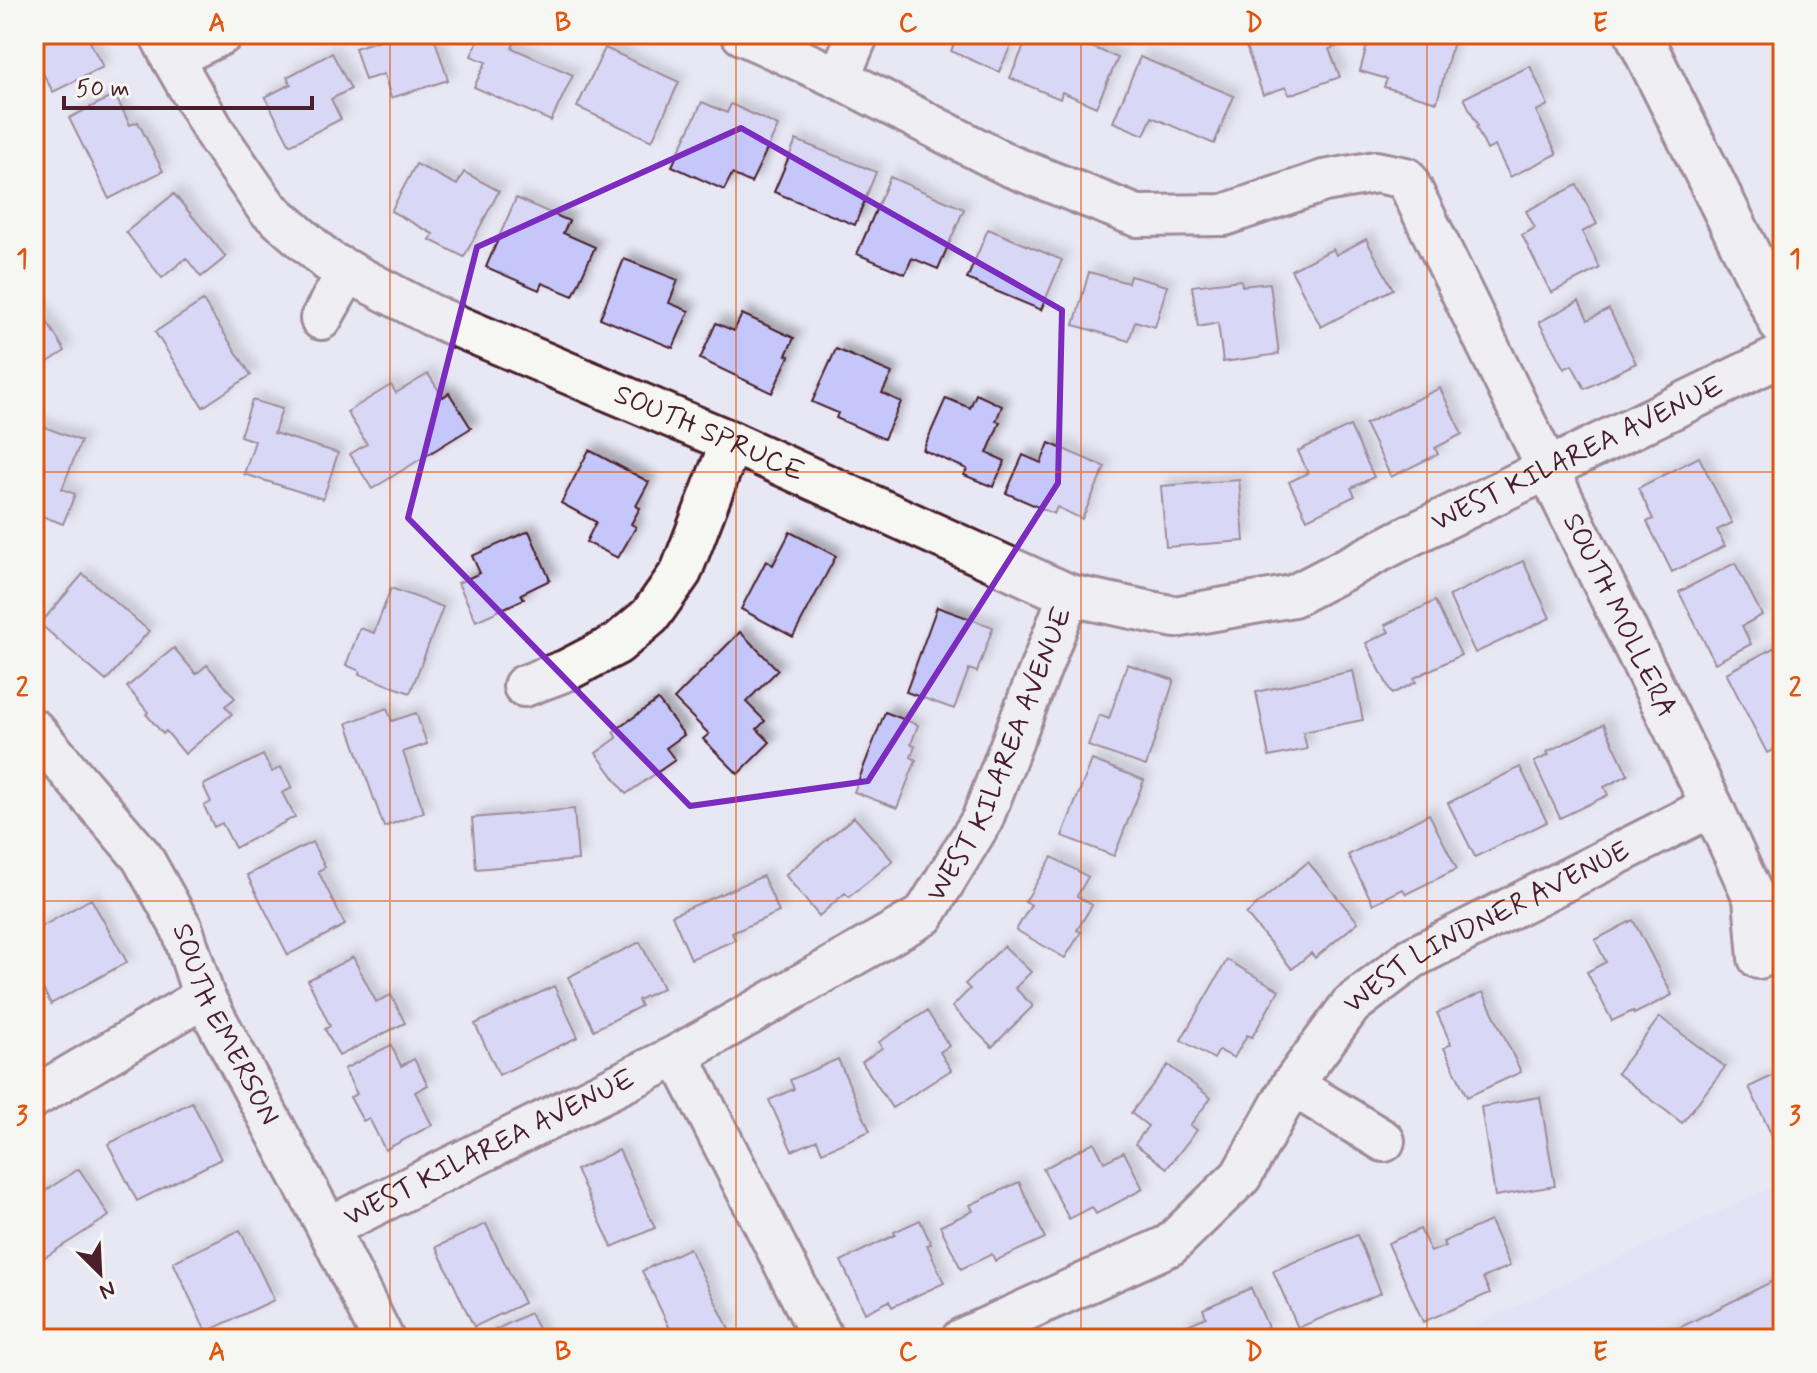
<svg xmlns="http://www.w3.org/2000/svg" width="1817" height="1373" font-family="Mynerve,sans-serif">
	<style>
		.built { fill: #dddef6 }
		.building { fill: #c5c6f9; stroke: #4a1f2b; stroke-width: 2; filter: url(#shadow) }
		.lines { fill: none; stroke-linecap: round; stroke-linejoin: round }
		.street-casing { stroke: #4a1f2b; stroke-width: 46 }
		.secondary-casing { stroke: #4a1f2b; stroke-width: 50 }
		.street { stroke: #f6f6f2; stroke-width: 40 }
		.secondary { stroke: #f6f6f2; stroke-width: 44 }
		.marked { fill: none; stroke: #7b2cbf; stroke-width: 6; stroke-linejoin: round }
		.grid { fill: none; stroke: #e0560e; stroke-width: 2; stroke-opacity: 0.55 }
		.labels { text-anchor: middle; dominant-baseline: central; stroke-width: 7; stroke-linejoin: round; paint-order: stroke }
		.street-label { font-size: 28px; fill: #4a1f2b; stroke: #f6f6f2 }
		.neatline { fill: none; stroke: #e0560e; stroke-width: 3 }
		.grid-label { font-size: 26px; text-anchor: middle; font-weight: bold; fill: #e0560e }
	</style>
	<defs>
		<filter id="shadow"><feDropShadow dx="7" dy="-7" stdDeviation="4" flood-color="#0004"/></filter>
	</defs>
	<rect width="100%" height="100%" fill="#e7e8f4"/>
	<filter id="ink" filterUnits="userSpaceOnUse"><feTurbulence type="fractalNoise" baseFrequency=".0125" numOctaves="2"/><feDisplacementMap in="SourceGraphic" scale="16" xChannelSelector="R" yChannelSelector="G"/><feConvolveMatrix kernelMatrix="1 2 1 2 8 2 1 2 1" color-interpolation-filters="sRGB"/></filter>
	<g filter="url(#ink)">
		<path class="built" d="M1783 1182V1339H1445Z"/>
		<path class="building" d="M34 34H97L99 38 90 42 103 67 53 92 38 64 42 62 34 45Z
			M398 34H404L406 38 418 34H433L448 80 391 98 384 74 365 80 355 48Z
			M481 34H518L512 48 573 75 551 121 474 87 486 62 471 56Z
			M932 34H1016L999 72 951 51 954 44Z
			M1029 34H1061L1118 58 1096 107 1062 92 1060 99 1010 78Z
			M1265 34H1341L1344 44 1329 49 1340 77 1289 95 1286 87 1263 95 1244 41Z
			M1370 34H1455L1437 102 1384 87 1387 79 1360 71Z
			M605 48 679 82 652 141 577 107Z
			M332 53 351 89 331 99 341 119 290 145 265 97 291 84 287 77Z
			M1140 57 1234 96 1214 144 1152 117 1144 135 1113 122Z
			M1530 66 1548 105 1536 111 1557 154 1510 177 1495 146 1487 150 1476 127 1478 126 1464 98Z
			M115 95 130 125 138 122 163 171 109 199 69 118Z
			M702 102 727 113 731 104 778 126 751 183 732 174 724 190 672 166Z
			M796 140 876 172 855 225 774 192Z
			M416 164 457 185 464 172 499 191 464 257 430 240 433 234 391 211Z
			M890 177 964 209 938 269 912 258 905 274 857 254Z
			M1577 185 1597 224 1582 232 1600 268 1551 293 1522 235 1535 228 1526 211Z
			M174 194 226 257 201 277 186 258 162 278 126 232Z
			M516 198 569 221 563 233 595 247 573 296 542 283 539 290 486 267Z
			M988 229 1062 260 1041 310 967 279Z
			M1366 239 1393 289 1321 327 1291 270 1333 249 1336 255Z
			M624 259 678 280 669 303 689 311 673 348 600 318Z
			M1089 272 1128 283 1130 276 1167 286 1155 327 1135 321 1129 341 1074 325Z
			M1241 280 1242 286 1270 283 1279 354 1223 362 1218 323 1198 327 1192 286Z
			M34 301 65 351 34 371Z
			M203 301 251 375 203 407 155 332Z
			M1579 301 1588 320 1609 309 1636 363 1585 389 1572 365 1564 369 1539 322Z
			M742 314 794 338 786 355 789 356 772 393 700 359 716 323 734 331Z
			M836 349 892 373 882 393 901 402 884 439 836 418 838 413 812 402Z
			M428 374 443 397 449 393 471 428 372 489 350 454 367 444 347 412 391 385 396 393Z
			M1440 388 1462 434 1435 448 1438 454 1391 477 1365 424Z
			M976 394 1002 406 996 421 1000 422 987 453 1005 461 993 487 964 475 967 469 923 450 946 398 970 408Z
			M252 400 282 409 274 433 338 453 323 499 244 474 255 441 240 436Z
			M34 423 81 441 62 489 75 494 63 524 34 513Z
			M1350 426 1374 477 1351 488 1355 496 1307 519 1289 482 1308 473 1298 451Z
			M1049 443 1105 467 1082 519 1057 507 1054 514 1006 493 1023 455 1041 463Z
			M589 450 649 482 636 506 640 508 631 524 636 527 618 558 586 542 596 522 561 503Z
			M1699 457 1732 523 1717 530 1725 546 1672 572 1647 522 1653 519 1638 488Z
			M1239 480 1244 541 1166 547 1161 486Z
			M529 531 550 580 521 594 524 599 476 621 458 583 480 573 472 556Z
			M790 532 836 556 793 637 741 609 766 561 773 565Z
			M1523 561 1550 618 1475 653 1449 596Z
			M1735 563 1762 615 1742 626 1751 644 1715 663 1679 592Z
			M83 574 149 631 106 681 40 624Z
			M391 588 443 607 410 693 359 674 360 671 346 665 360 628 374 633Z
			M1435 601 1461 655 1414 678 1416 682 1392 694 1366 643 1389 632 1385 625Z
			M937 607 993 627 977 672 969 669 954 709 906 692Z
			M740 632 778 670 746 702 765 721 757 729 770 742 738 774 703 739 709 734 674 699Z
			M1783 643V745L1767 753 1726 673Z
			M174 648 196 674 207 665 235 698 225 706 232 714 185 754 166 731 163 734 146 714 148 712 127 687Z
			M1127 664 1174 680 1146 766 1088 746 1099 715 1109 719Z
			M1353 671 1363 720 1303 732 1307 749 1269 757 1256 692Z
			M658 700 684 735 666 748 675 760 626 794 596 753 617 738 613 732Z
			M387 708 392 721 416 713 427 744 403 752 424 812 384 827 347 723Z
			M885 712 918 725 911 744 915 746 911 757 916 760 897 808 854 792Z
			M1604 724 1628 775 1604 787 1608 795 1560 818 1534 762 1549 755 1547 752Z
			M263 755 272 772 281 767 292 788 282 793 295 817 235 848 222 823 214 827 204 806 211 802 203 785Z
			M1092 760 1144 780 1114 856 1062 836Z
			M1520 767 1547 822 1475 857 1448 803Z
			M574 809 578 860 476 869 472 818Z
			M1429 814 1457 869 1406 894 1403 889 1373 904 1348 855Z
			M854 817 893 861 849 897 845 893 819 916 785 875Z
			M312 842 325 867 318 871 345 925 288 955 247 875Z
			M1052 857 1088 877 1077 896 1092 905 1077 930 1081 932 1065 958 1016 930 1031 905 1025 902Z
			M1308 862 1358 922 1315 958 1311 953 1292 969 1246 914Z
			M763 876 779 912 732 933 735 940 691 959 672 915Z
			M91 899 127 962 51 1004 34 973V931Z
			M1633 920 1672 995 1634 1014 1633 1011 1612 1021 1587 972 1606 962 1595 940Z
			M640 942 663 988 638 1000 641 1006 594 1030 568 977Z
			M1004 946 1031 972 1015 988 1033 1006 992 1047 952 1007 970 989 965 984Z
			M353 957 376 1002 391 995 405 1023 339 1056 325 1029 330 1026 308 980Z
			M1227 960 1279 990 1252 1037 1247 1035 1234 1058 1219 1050 1214 1059 1181 1040Z
			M554 986 578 1037 499 1075 475 1024Z
			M1483 992 1521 1072 1467 1097 1444 1048 1451 1044 1437 1013Z
			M927 1011 949 1046 940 1052 951 1070 892 1108 862 1062 882 1048 879 1042Z
			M1660 1017 1725 1067 1682 1123 1617 1073Z
			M391 1045 401 1066 414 1059 428 1085 415 1092 432 1125 385 1150 369 1118 363 1121 350 1097 357 1094 344 1069Z
			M838 1059 870 1131 822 1152 817 1140 792 1151 769 1100 794 1089 790 1080Z
			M1168 1065 1211 1098 1190 1125 1197 1130 1167 1168 1135 1144 1148 1126 1131 1113Z
			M1783 1071V1136L1774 1140 1749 1087Z
			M1540 1097 1555 1186 1495 1196 1481 1107Z
			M192 1102 221 1159 137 1201 108 1144Z
			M1094 1142 1104 1162 1124 1152 1143 1189 1096 1214 1092 1207 1069 1219 1043 1169Z
			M619 1150 655 1228 612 1247 576 1170Z
			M79 1169 109 1216 36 1263 34 1260V1198Z
			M1019 1182 1045 1238 995 1261 992 1254 961 1269 940 1226 973 1211 970 1205Z
			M920 1220 931 1244 927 1245 944 1283 892 1307 889 1301 865 1313 841 1261 895 1235 894 1232Z
			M1490 1221 1510 1266 1483 1278 1490 1293 1423 1322 1388 1243 1420 1229 1431 1252 1445 1246 1443 1242Z
			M486 1224 524 1303 474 1327 436 1247Z
			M240 1230 274 1300 206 1332 173 1262Z
			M1357 1235 1381 1293 1298 1328 1273 1271Z
			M689 1248 729 1329 709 1339H675L642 1271Z
			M1783 1276V1339H1657Z
			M1251 1288 1268 1327 1249 1336 1251 1339H1186L1181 1328 1206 1317 1203 1309Z
			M530 1313 543 1339H482L481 1337Z"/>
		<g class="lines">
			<g class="street-casing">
				<g id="street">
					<path id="s1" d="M160 34 172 58 215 133 267 208 328 261 431 315 731 442 1069 595"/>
					<path id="s2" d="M742 34 839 78 1008 165 1137 216 1224 215 1324 181 1376 172 1406 178 1712 806 1754 898 1759 958"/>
					<path d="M172 58 222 34"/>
					<path d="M839 78 858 34"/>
					<path d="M321 319 348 271"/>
					<path d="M524 686 567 670 617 644 650 616 681 572 731 442"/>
					<path id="s3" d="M34 730 142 857 182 929 204 997 328 1228 383 1339"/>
					<path d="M678 1055 823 1339"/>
					<path d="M1292 1085 1384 1141"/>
					<path d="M34 1097 204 997"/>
					<path id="s4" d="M328 1228 678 1055 924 915 982 820 1069 595 1175 617 1293 596 1411 535 1783 355"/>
					<path id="s5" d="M962 1339 1170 1245 1241 1176 1292 1085 1351 1005 1412 958 1712 806"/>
				</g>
			</g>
			<g class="secondary-casing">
				<path id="secondary" d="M1638 34 1783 325"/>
			</g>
			<use href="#street" class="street"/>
			<use href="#secondary" class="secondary"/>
		</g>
	</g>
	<path d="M0 0H1817V1373H0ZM741 128 1062 310 1058 483 868 781 690 806 408 518 477 247Z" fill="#e7e8f4" fill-opacity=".55" fill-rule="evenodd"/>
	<path class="marked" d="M741 128 1062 310 1058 483 868 781 690 806 408 518 477 247Z"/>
	<path class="grid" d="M390 34V1339M736 34V1339M1081 34V1339M1427 34V1339M34 472H1783M34 901H1783"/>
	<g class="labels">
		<g class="street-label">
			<text stroke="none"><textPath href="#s1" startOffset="704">SOUTH SPRUCE</textPath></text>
			<text stroke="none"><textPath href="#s4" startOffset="1572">WEST KILAREA AVENUE</textPath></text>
			<text stroke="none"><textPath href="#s2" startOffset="1198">SOUTH MOLLERA</textPath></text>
			<text stroke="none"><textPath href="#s4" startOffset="852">WEST KILAREA AVENUE</textPath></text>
			<text stroke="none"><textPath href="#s5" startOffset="688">WEST LINDNER AVENUE</textPath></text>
			<text stroke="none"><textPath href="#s3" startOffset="354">SOUTH EMERSON</textPath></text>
			<text stroke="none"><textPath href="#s4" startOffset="180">WEST KILAREA AVENUE</textPath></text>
		</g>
	</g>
	<rect width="1817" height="1373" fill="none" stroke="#f6f6f2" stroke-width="88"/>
	<g transform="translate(100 1273) rotate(156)" stroke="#f6f6f2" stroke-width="6" paint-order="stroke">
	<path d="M0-6L14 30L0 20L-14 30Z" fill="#4a1f2b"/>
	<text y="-12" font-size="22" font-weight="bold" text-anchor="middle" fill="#4a1f2b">N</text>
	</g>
	<path d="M64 96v12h248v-12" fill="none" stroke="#4a1f2b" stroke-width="4"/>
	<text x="76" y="96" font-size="24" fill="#4a1f2b" stroke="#f6f6f2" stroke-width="6" paint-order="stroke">50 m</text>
	<rect x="44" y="44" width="1729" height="1285" class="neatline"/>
	<g class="grid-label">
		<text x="217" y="31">A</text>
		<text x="563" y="31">B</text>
		<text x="908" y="31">C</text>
		<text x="1254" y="31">D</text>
		<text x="1600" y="31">E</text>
		<text x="22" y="267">1</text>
		<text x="1795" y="267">1</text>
		<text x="22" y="696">2</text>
		<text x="1795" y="696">2</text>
		<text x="22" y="1124">3</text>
		<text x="1795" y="1124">3</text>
		<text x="217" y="1360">A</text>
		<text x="563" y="1360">B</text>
		<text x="908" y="1360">C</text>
		<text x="1254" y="1360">D</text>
		<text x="1600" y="1360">E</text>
	</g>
</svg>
